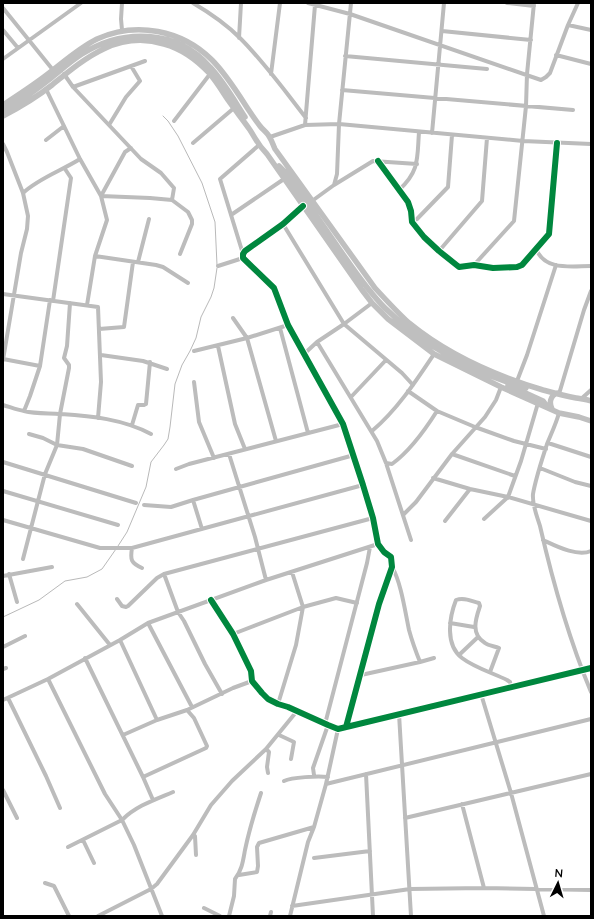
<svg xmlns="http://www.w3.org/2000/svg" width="594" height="919" font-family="Lato,sans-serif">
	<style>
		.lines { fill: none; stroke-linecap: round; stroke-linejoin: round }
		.stream { stroke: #b9b9b9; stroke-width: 1 }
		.street { stroke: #bcbcbc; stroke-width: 4 }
		.secondary { stroke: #bfbfbf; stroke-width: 5.5 }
		.cycleway-casing { stroke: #fff; stroke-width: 8 }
		.cycleway { stroke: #00873e; stroke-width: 6 }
	</style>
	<rect width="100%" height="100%" fill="#fff"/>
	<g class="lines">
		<path class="stream" d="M163 116 168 121 178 136 202 183 215 222 217 265
			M118 546 127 532 146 487 151 462 164 445 168 439 170 427 175 384 182 365 190 351 196 338 201 317 211 297 214 288 217 268
			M3 617 39 600 65 581 87 577 102 569 116 549"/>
		<path class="street" d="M122 3 121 19 122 30
			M193 3C210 13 226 24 240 38 264 62 285 91 306 118
			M308 3 350 14 541 80 546 77 550 73 568 25 578 3
			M507 3 534 6
			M3 8 53 70
			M568 25 591 30
			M3 30 18 48
			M442 31 531 40
			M239 38 241 3
			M556 55 591 64
			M345 56 487 69
			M3 59 81 3
			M64 74 73 87 141 159 161 173 174 188 172 200
			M271 74 280 3
			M73 87 145 61
			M46 89 80 159 101 196 107 220 95 256 87 305
			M342 90 573 110
			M174 121 210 74
			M109 125 126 97 140 81 131 66
			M305 125 315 5
			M432 133 444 3
			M270 137 305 125 339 124 523 141 591 144
			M46 140 64 126
			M193 143 234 108
			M3 144 7 152 23 193 28 216 27 229 21 253 3 360
			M131 148 125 152 101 196 150 198 172 200 188 212 192 220V224L180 254
			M378 161 408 202 411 211 412 222 424 237 439 251 459 267 474 265 493 268 517 267 522 265 549 234 557 143
			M334 185 337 174 339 124 351 3
			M399 190C420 171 417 158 419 132
			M23 193C39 178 61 171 80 159
			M312 201 334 185 373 161 417 164
			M303 206 283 224 245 251 243 254V258L274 288 288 325 343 424 363 485 373 518 378 544 384 552 391 557 392 567 379 604 346 727
			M231 215 284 179
			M412 222 417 219 448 187 452 135
			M283 224 344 324 402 373 413 385
			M536 249C545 271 571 266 591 266
			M439 251 482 201 487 138
			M243 254 220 179 258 146
			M95 256 156 265 163 267 188 283
			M138 262 149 219
			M474 265 514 221 526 106 527 74 534 3
			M218 266 243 258
			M3 294 98 307 101 382 98 418
			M53 301 71 178 65 169
			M233 318 247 338 276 441
			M280 328 308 433
			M99 329 124 327 133 262
			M317 342 377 441 386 463 411 540
			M218 346 235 424 245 449
			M194 351 247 338 288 325
			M304 354 317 342 344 324 372 303
			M101 355 143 361 167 369
			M3 359 40 366
			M517 381 527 355 556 265
			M194 382 199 422 214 458
			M408 391 437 411 475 427 514 441 546 449
			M559 394 584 310 591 291
			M351 397 386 360
			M581 399 591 390
			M3 405C10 407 17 410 24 411 36 414 48 413 61 414 91 416 123 419 151 434
			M24 411 30 396 40 366 50 300
			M559 413C556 424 551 434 547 444 542 460 536 477 533 494 532 505 537 516 540 526 553 583 569 639 591 692
			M132 425 138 405H144L146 404 150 362
			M372 431C397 410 416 381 434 354
			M29 434 43 438 57 445 83 449 132 466
			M548 443 591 457
			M229 454 255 537 266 580
			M452 454 515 476
			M3 462 136 503
			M386 463 392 464C410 451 425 430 437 411
			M540 468 575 482 591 486
			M176 469 189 464 343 424
			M433 478 470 489 508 497 591 521
			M3 491 118 525
			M193 500 202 529
			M144 505 171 507 193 500 354 455
			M403 515 416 502 452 454 485 417 496 400 501 387
			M484 519 508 497 521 461 538 403
			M3 520 100 548H132L363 485
			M445 521 470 489
			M543 540C556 546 577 557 591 551
			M132 548C130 560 131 563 142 568
			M23 559 45 474 57 445 60 414 69 368V365L64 358 67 346 70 303
			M392 567C401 582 405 611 409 630 412 641 416 652 420 662
			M9 574 17 602
			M164 574 178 612 184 621 205 664 222 694
			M3 576 52 567
			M117 599 122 606 126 607 128 606 157 578 164 574 373 518
			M211 600 233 634 251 671 252 681 262 693 268 699 278 704 288 707 328 725 338 729 591 668
			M77 604 110 645
			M148 623 192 707
			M450 623 474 627
			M233 634 303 607 336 598 357 603
			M120 640 157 720
			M3 647 25 636
			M459 655 478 637
			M85 658 143 777 153 800
			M3 669 6 668
			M490 672 499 648C495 646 489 646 485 643 470 634 476 618 480 606L479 603C471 601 464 597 456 600 449 618 445 645 462 658 475 668 493 673 507 680L510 682 511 687
			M361 675 420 662 434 658
			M48 679 105 794 122 820 134 845 162 916
			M481 694 511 793 544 916
			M8 698 46 776 60 808
			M3 700 48 679 120 640 148 623 266 580 378 544
			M278 704 296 645 303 607 292 572
			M399 714 411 916
			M325 724 367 563 370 547
			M123 735 157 720 187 710 233 688 252 681
			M279 735 294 742 291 759
			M266 749 269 752 267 767 268 773
			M366 774 373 916
			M314 775 313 768 328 725
			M143 777 206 748 207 746 194 718 187 710
			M284 781C292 777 318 776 328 777
			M326 784 591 719
			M3 790 17 818
			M462 804 484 888
			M405 818 591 774
			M193 835 195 836 196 855
			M83 840 94 863
			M68 847 122 820C136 806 154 800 173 792
			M314 858 370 851
			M239 875 257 872 258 866 257 847 259 843 314 827
			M45 883 54 886 69 916
			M292 906 410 889 484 888 591 890
			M204 908 220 916
			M98 916 151 889 157 884 193 835 211 805 232 781 266 749 297 711
			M229 916 234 896 235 879C242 870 243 861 245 850 249 831 255 811 261 793
			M270 916 271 912
			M290 916 308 842 314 827 326 784 338 729"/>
		<path class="secondary" d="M3 105C20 94 37 83 53 70 67 59 81 47 97 39 136 21 182 30 212 60 226 74 237 92 248 109 252 115 256 121 260 126 263 130 268 133 270 138 272 141 273 145 275 149L375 288C386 300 397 312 409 323 447 354 496 376 543 390 554 393 565 396 576 398 581 399 586 399 591 401
			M3 111C20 101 36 90 51 78 61 70 71 61 82 54 123 28 177 29 210 67 224 82 234 100 245 117
			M3 116C20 107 37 97 52 85 85 58 118 30 164 44 182 49 196 59 209 73 216 81 222 91 228 100 235 110 243 120 250 130 257 141 258 145 267 154L362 290 372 303 388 319 434 354 501 387 559 413 579 417 591 421
			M279 166 288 175C305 200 323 225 340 250 354 270 367 290 385 308 423 346 474 373 526 388
			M508 385 543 401 546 405
			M552 409C549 403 550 396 557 393"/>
		<g class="cycleway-casing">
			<path id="cycleway" d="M378 161 408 202 411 211 412 222 424 237 439 251 459 267 474 265 493 268 517 267 522 265 549 234 557 143
				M303 206 283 224 245 251 243 254V258L274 288 288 325 343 424 363 485 373 518 378 544 384 552 391 557 392 567 379 604 346 727
				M211 600 233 634 251 671 252 681 262 693 268 699 278 704 288 707 328 725 338 729 591 668"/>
		</g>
		<use href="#cycleway" class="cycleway"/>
	</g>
	<rect width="594" height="919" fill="none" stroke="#000000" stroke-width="8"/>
	<g transform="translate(558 883) rotate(5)" stroke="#ffffff" stroke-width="3" paint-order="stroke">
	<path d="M0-3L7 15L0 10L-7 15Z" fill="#000000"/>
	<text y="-6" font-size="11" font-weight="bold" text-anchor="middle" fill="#000000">N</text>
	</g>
</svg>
